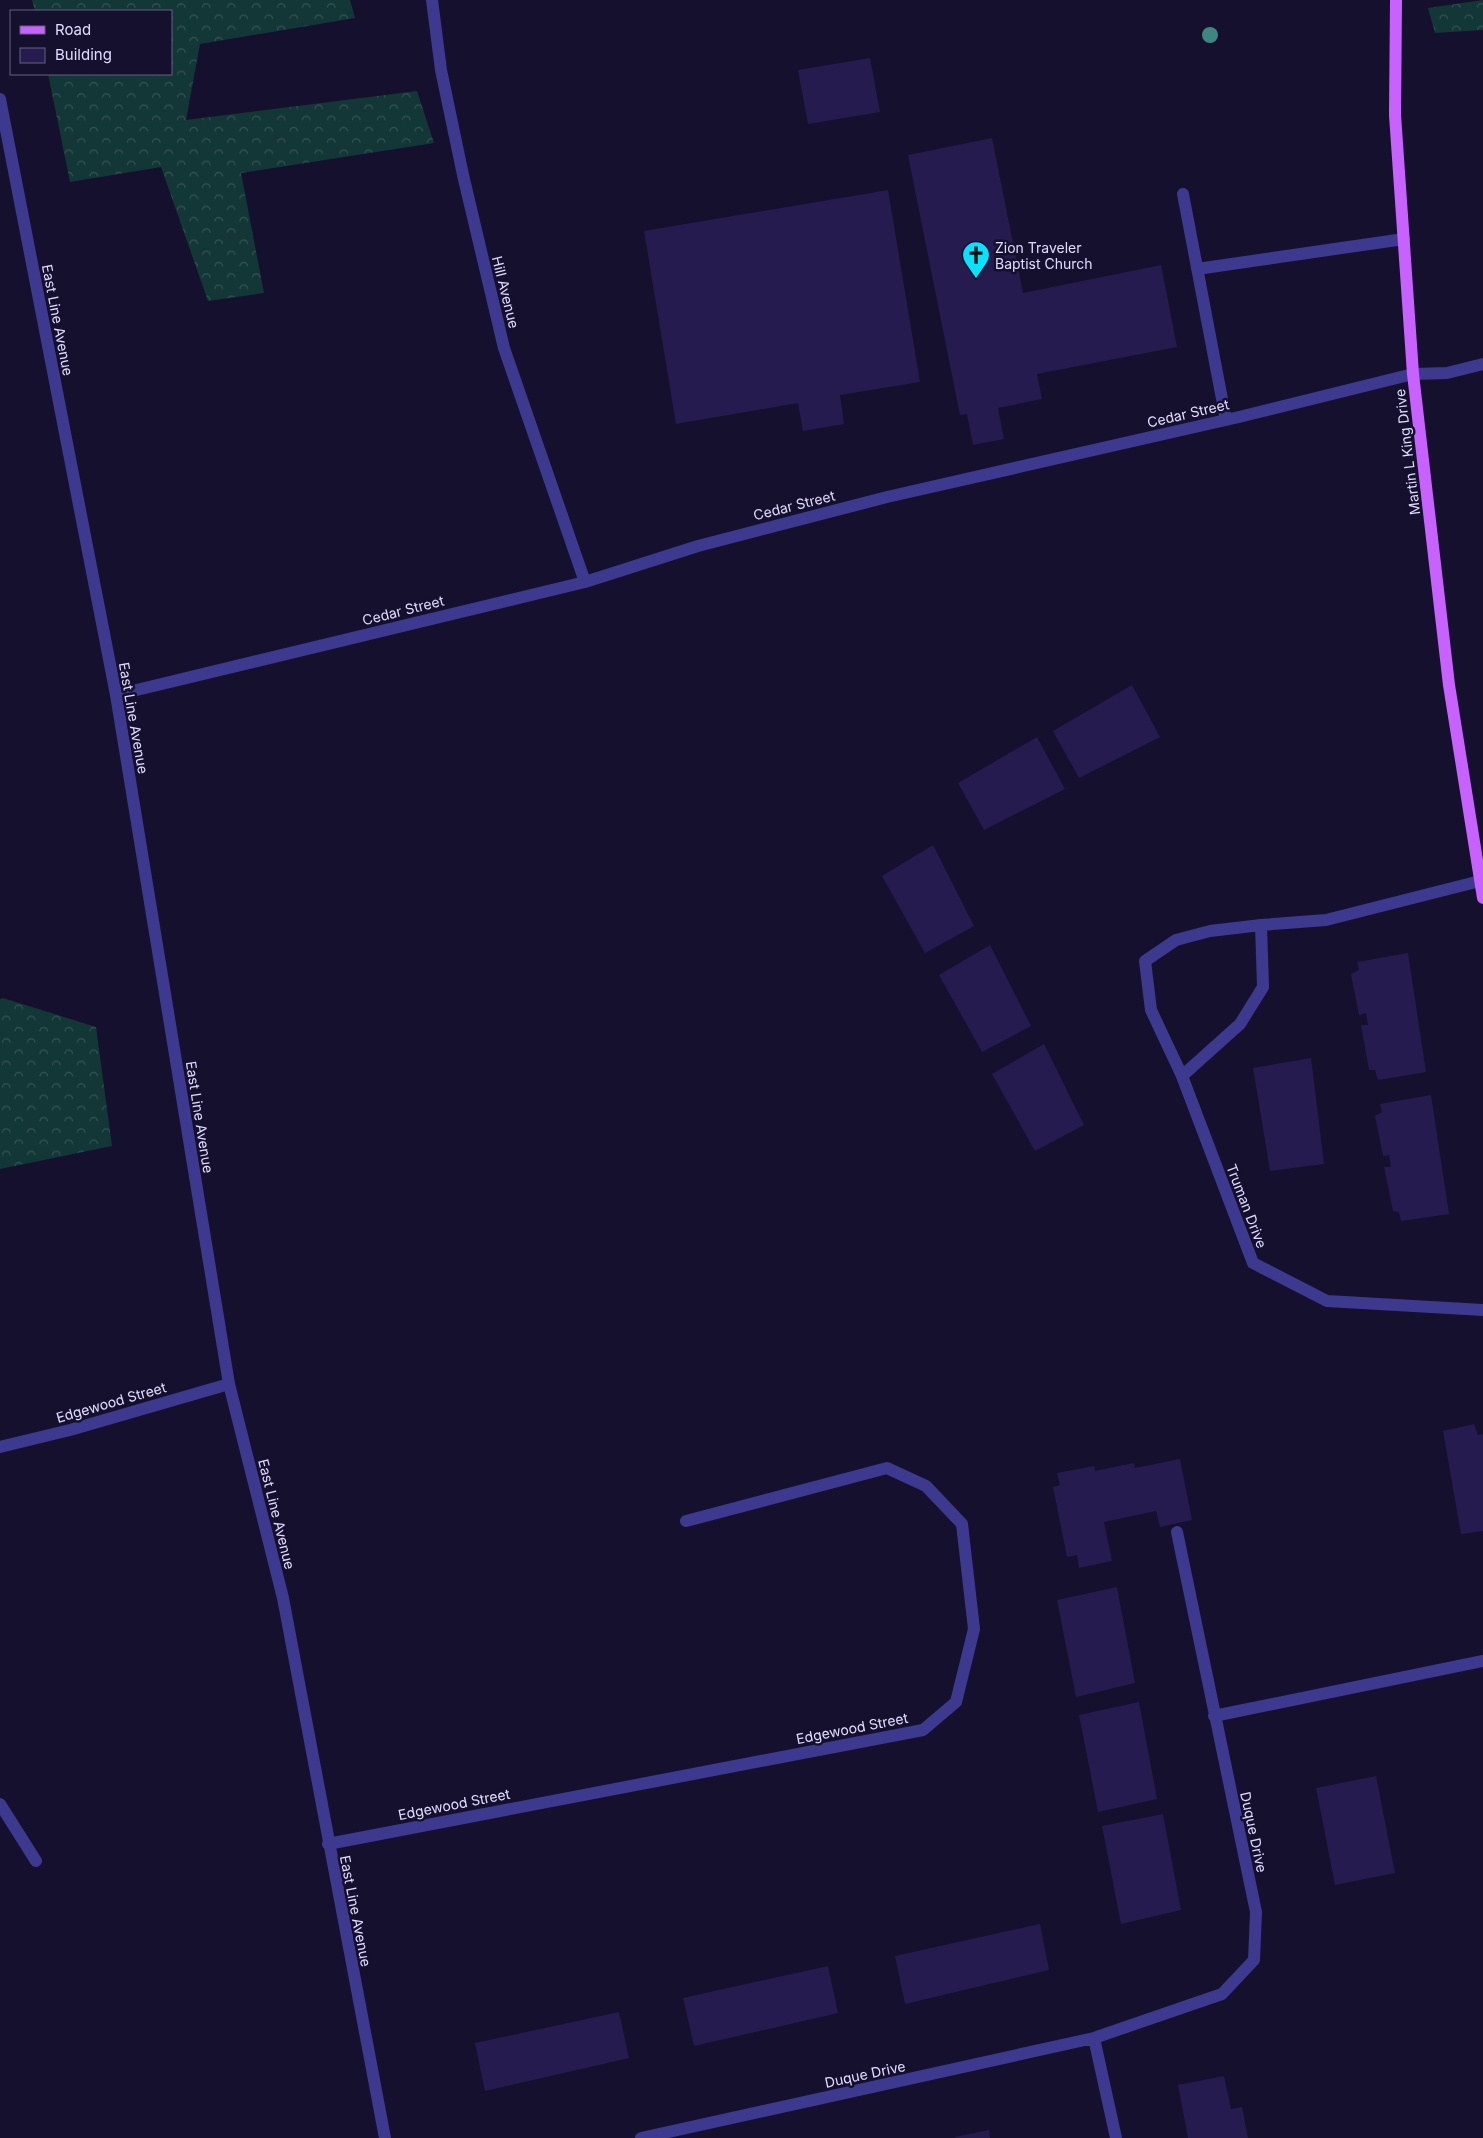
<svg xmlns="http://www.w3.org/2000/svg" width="1483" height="2138" font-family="Inter,sans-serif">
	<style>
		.forest { fill: url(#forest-crowns) }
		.building { fill: #261b4f }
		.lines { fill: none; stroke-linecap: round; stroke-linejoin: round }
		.minor { stroke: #3d398e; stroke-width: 12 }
		.major { stroke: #c762ff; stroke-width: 12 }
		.tree { fill: #3e8682 }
		.labels { text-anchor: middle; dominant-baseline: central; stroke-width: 5; stroke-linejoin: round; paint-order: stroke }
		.poi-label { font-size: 14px; fill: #e0dbff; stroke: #15102d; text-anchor: start }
		.street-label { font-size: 14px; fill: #e0dbff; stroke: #15102d }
	</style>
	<defs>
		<pattern id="forest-crowns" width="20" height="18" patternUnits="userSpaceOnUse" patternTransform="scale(1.25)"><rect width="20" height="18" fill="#133736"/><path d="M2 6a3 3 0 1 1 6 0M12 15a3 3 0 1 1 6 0" fill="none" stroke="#355354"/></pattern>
	</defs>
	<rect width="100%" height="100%" fill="#15102d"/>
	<path class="forest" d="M32 0H350L355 18 200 44 186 120 417 91 434 143 241 173 264 293 208 301 161 167 70 182 48 74H171V11H35Z
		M1483 0V30L1435 33 1428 8Z
		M3 998 96 1027 112 1146 0 1169V999Z"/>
	<path class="building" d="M870 58 880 112 808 124 798 70Z
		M992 138 1023 293 1161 265 1177 347 1037 374 1042 399 998 408 1004 439 973 445 967 414 960 415 908 155Z
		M888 190 920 382 840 395 844 424 803 431 798 403 676 424 644 231Z
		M1132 685 1160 737 1079 778 1053 731Z
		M1037 737 1065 789 984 830 958 783Z
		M933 845 974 926 925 953 882 876Z
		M990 945 1031 1026 982 1052 939 975Z
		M1408 953 1426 1072 1378 1080 1375 1070H1369L1361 1025H1368L1366 1013 1359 1015 1351 974 1359 970 1357 962Z
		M1044 1044 1084 1125 1035 1151 992 1074Z
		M1311 1058 1324 1164 1270 1171 1253 1068Z
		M1431 1095 1449 1214 1401 1221 1399 1212 1393 1211 1384 1167H1391L1389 1155 1383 1156 1375 1116 1382 1112 1380 1104Z
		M1474 1424 1478 1435 1483 1434V1531L1461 1534 1443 1431Z
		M1180 1459 1192 1520 1160 1527 1156 1511 1104 1522 1112 1561 1079 1568 1077 1555 1067 1557 1053 1487 1060 1485 1057 1473 1094 1466 1095 1471 1134 1463 1135 1468Z
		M1117 1587 1135 1683 1076 1697 1057 1600Z
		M1139 1702 1157 1799 1098 1812 1079 1715Z
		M1376 1776 1395 1873 1335 1885 1316 1788Z
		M1163 1814 1181 1910 1121 1924 1102 1826Z
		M1040 1924 1049 1970 905 2004 895 1956Z
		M828 1966 838 2013 694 2046 683 1998Z
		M619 2012 629 2058 485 2091 475 2043Z
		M1224 2076 1231 2109 1242 2107 1248 2138H1188L1178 2085Z
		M989 2130 990 2138H955V2137Z"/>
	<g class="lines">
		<path class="minor" d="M432 0 441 70 463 175 504 348 585 582
			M0 99 116 695 229 1384 283 1598 385 2138
			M1183 194 1226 420
			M1197 269 1404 239
			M116 695 585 582 698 546 887 497 1239 417 1413 374 1447 373 1483 364
			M1480 881 1326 920 1261 925 1210 931 1176 940 1145 961 1151 1010 1182 1076 1253 1263 1327 1301 1483 1310
			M1182 1076 1240 1024 1263 987 1261 925
			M0 1447 70 1430 229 1384
			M1214 1716 1483 1661
			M0 1804 36 1861
			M328 1844 923 1730 956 1702 974 1629 962 1524 926 1486 887 1468 686 1521
			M1094 2038 1116 2138
			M641 2138 1094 2038 1222 1994 1254 1960 1256 1912 1177 1532"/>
		<path class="major" d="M1396 0 1395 115 1413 374 1449 685 1483 898"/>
	</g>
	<circle class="tree" cx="1210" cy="35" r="8"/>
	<defs>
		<g id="church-pin" transform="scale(1.4375)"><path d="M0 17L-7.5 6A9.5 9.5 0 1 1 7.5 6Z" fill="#07e2ff" stroke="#15102d"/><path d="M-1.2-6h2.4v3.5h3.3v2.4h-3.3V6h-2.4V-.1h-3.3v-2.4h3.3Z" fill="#111"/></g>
	</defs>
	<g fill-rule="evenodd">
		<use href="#church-pin" x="976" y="255"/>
	</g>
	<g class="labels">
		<g class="poi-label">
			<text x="995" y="247">Zion Traveler<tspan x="995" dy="16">Baptist Church</tspan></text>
		</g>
		<g class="street-label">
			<text transform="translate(506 292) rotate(76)">Hill Avenue</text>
			<text transform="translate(58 320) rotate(79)">East Line Avenue</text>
			<text transform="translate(1188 413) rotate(-13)">Cedar Street</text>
			<text transform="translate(1407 452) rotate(-97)">Martin L King Drive</text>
			<text transform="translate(794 505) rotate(-14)">Cedar Street</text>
			<text transform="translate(403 610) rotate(-14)">Cedar Street</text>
			<text transform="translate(134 718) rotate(80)">East Line Avenue</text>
			<text transform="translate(200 1117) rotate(81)">East Line Avenue</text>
			<text transform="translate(1247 1206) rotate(69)">Truman Drive</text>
			<text transform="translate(111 1402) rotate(-16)">Edgewood Street</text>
			<text transform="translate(277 1514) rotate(76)">East Line Avenue</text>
			<text transform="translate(852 1728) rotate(-11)">Edgewood Street</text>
			<text transform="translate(454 1804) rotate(-11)">Edgewood Street</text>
			<text transform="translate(1254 1832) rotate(78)">Duque Drive</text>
			<text transform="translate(356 1911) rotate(79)">East Line Avenue</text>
			<text transform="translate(865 2074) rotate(-12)">Duque Drive</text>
		</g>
	</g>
	<rect x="10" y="10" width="162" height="65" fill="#15102d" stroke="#666181"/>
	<rect x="20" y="26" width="25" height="8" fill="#c762ff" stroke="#666181"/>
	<text x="55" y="35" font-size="15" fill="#e0dbff">Road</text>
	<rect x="20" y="48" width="25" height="15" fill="#261b4f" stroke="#666181"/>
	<text x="55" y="60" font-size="15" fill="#e0dbff">Building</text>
</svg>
